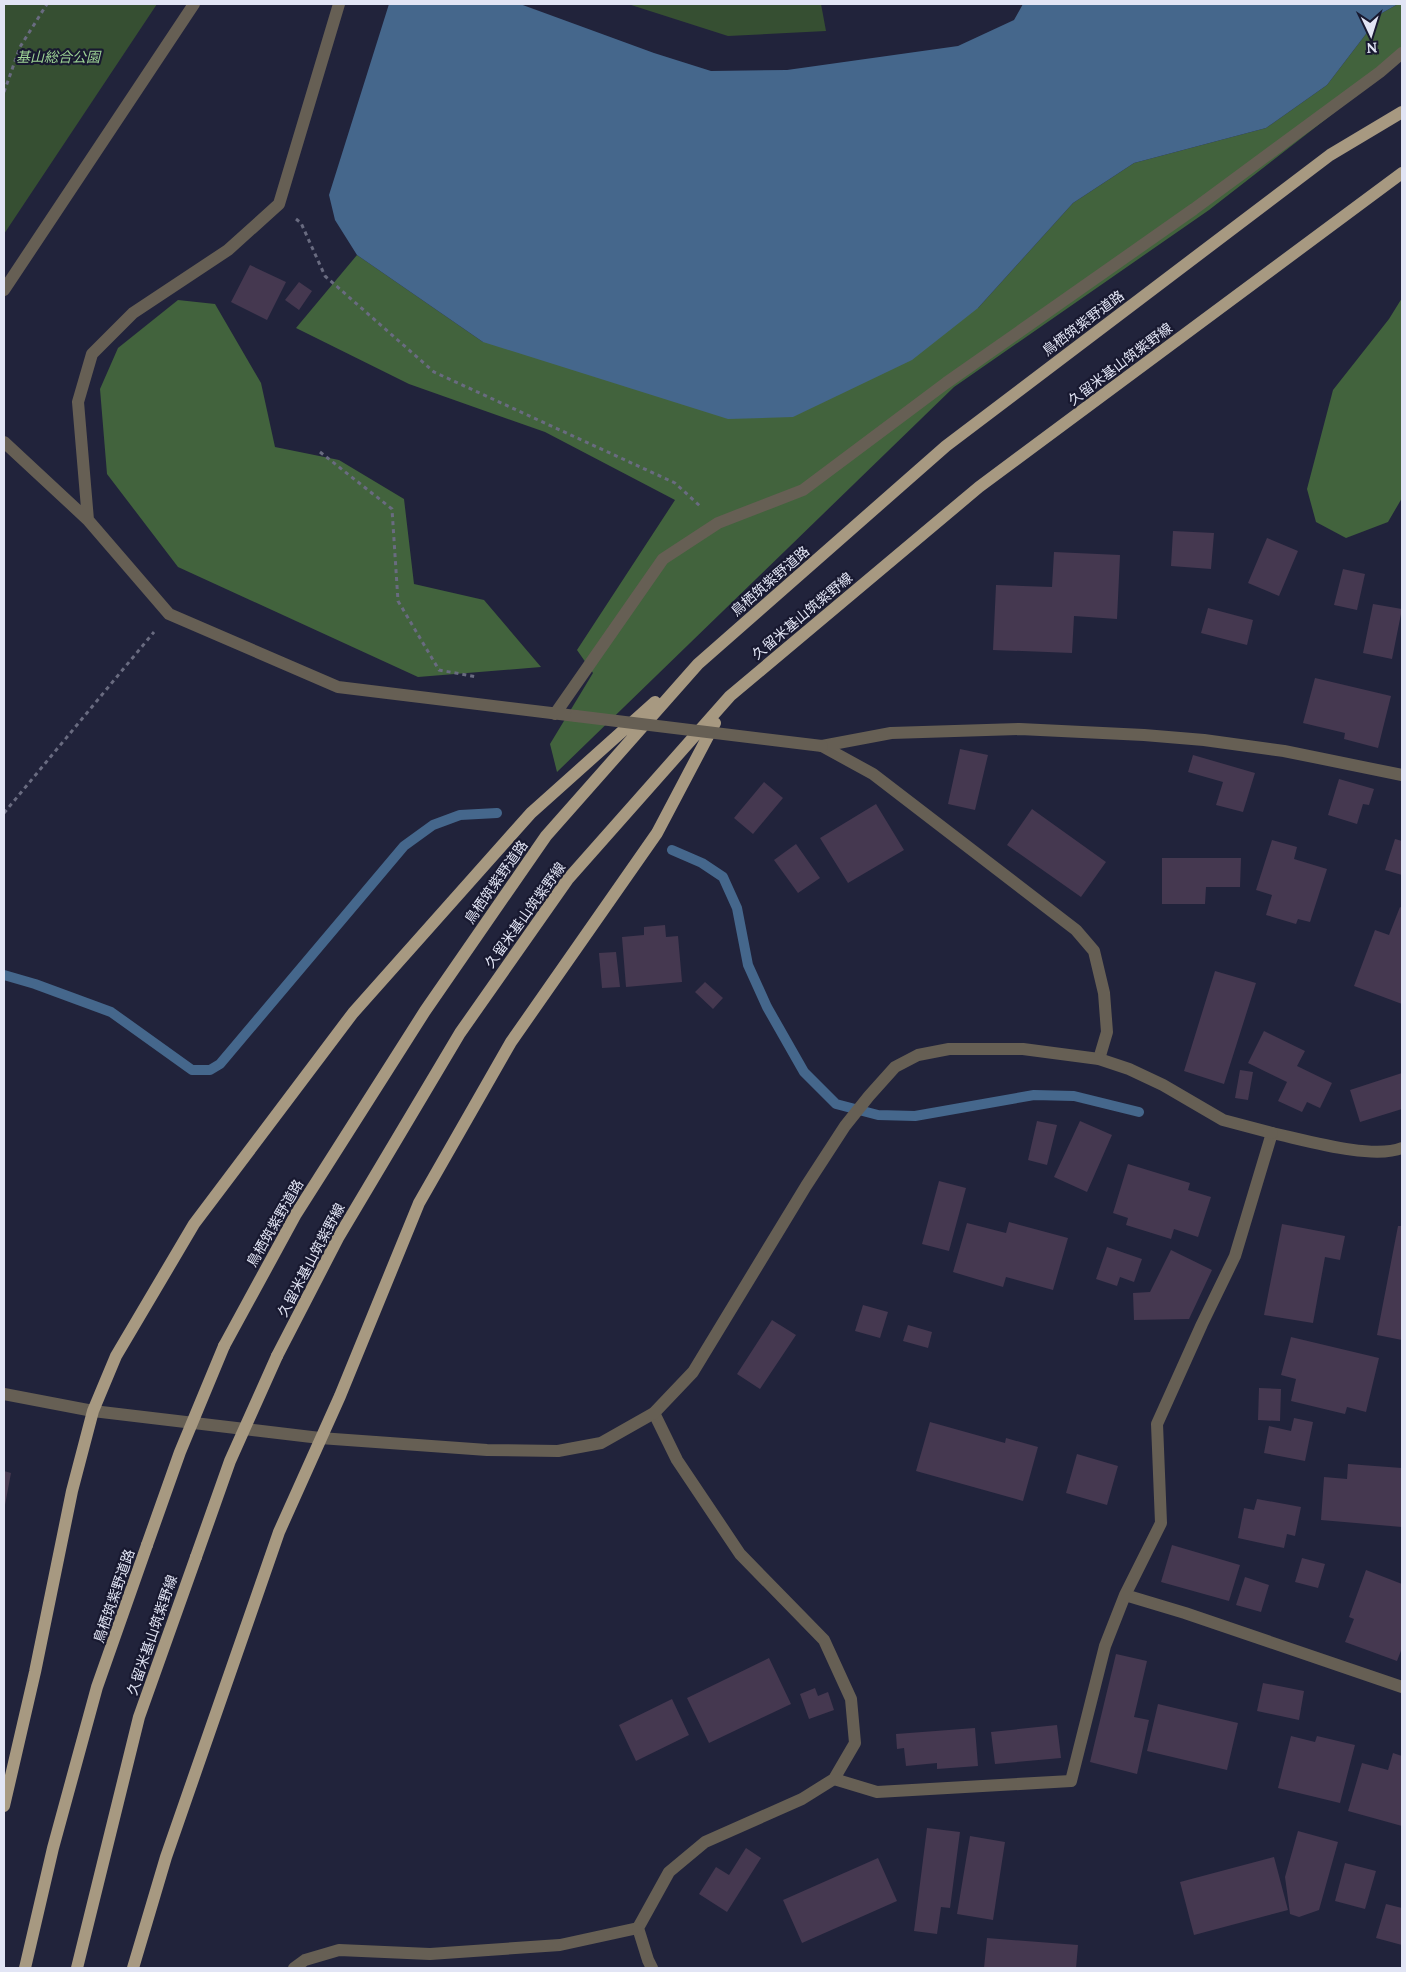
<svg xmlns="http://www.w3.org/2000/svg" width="1406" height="1972" font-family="Lora,'Noto Sans JP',serif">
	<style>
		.green { fill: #364f32 }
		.forest { fill: #42633d }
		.water { fill: #45678c }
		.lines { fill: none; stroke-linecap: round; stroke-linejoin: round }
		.stream { stroke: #45678c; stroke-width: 10 }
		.building { fill: #453850 }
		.path { stroke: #696b80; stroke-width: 3; stroke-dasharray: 4 4; stroke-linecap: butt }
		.service { stroke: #665f54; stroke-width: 12 }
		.minor { stroke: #665f54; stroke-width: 12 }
		.tertiary { stroke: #665f54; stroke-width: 12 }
		.primary { stroke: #a79981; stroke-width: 12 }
		.minor-bridge { stroke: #665f54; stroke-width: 12 }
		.primary-bridge { stroke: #a79981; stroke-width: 12 }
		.labels { text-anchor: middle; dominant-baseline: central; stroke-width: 4.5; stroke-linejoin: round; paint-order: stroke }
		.park-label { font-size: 14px; font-style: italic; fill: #9dd395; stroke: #181930 }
		.street-label { font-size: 14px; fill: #e2e5f5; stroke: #181930 }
	</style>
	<rect width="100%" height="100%" fill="#21233b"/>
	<path class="green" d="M4 4H157L4 234Z
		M628 4H821L826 31 728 36Z"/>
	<path class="forest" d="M1398 4H1402V60L1209 210 954 387 557 772 550 744 593 673 577 650 675 500 545 432 409 384 296 328 357 255 483 342 978 308 1073 203 1134 163 1266 128 1327 85 1382 13Z
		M1402 298V498L1388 522 1346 538 1316 522 1307 489 1333 390 1389 319Z
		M178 300 215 304 261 383 275 447 339 460 404 499 414 584 484 600 541 667 418 677 178 567 107 474 100 389 118 348Z"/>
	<path class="water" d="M389 4H520L654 53 711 71 787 70 958 46 1014 20 1023 4H1398L1382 13 1327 85 1266 128 1134 163 1073 203 978 308 912 360 793 417 728 419 483 342 357 255 335 220 329 195Z"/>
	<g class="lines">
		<path class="stream" d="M672 850 702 863 723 877 737 908 748 965 767 1007 804 1072 836 1104 878 1115 915 1116 1034 1095 1074 1096 1139 1112
			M4 975 35 984 111 1012 192 1070H210L220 1064 404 846 433 825 460 815 497 813"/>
	</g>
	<path class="building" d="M250 265 286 282 267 320 231 302Z
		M299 282 312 291 299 310 285 300Z
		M1173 531 1214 533 1211 569 1171 566Z
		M1267 538 1298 551 1279 596 1248 583Z
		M1054 552 1120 555 1117 619 1074 616 1072 653 993 650 996 585 1052 587Z
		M1343 569 1365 574 1357 610 1334 605Z
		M1373 604 1402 609 1392 659 1363 653Z
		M1208 608 1253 620 1247 645 1201 633Z
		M1315 678 1391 696 1378 748 1344 739 1345 733 1303 723Z
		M960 749 988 755 975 810 948 804Z
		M1193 755 1255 773 1243 812 1216 805 1223 782 1188 772Z
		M1339 779 1374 789 1369 805 1363 804 1357 824 1328 815Z
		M764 782 783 798 753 834 734 818Z
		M876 804 904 850 848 883 820 838Z
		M1032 809 1106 862 1081 897 1007 845Z
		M1395 839 1402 841V875L1385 870Z
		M1272 840 1297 847 1294 859 1327 869 1310 922 1298 919 1296 924 1266 915 1272 895 1256 890Z
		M796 844 820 878 798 893 774 860Z
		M1162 858H1241L1240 887H1206L1205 904H1162Z
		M1400 907 1402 908V1004L1354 986 1375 930 1389 935Z
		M665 925 666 937 678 936 682 982 626 987 622 937 644 935V927Z
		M616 952 620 987 602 988 599 953Z
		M1215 971 1256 983 1224 1084 1184 1071Z
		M705 982 723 998 713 1009 695 992Z
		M1264 1031 1305 1051 1297 1066 1332 1083 1320 1108 1307 1102 1302 1112 1278 1101 1287 1082 1248 1063Z
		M1240 1070 1253 1072 1248 1100 1235 1098Z
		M1402 1073V1109L1360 1122 1350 1090Z
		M1037 1121 1057 1125 1047 1165 1028 1160Z
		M1080 1121 1112 1135 1087 1192 1054 1177Z
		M1128 1164 1190 1183 1188 1190 1211 1197 1198 1237 1174 1229 1171 1239 1126 1225 1128 1218 1113 1213Z
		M939 1181 966 1188 949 1251 922 1244Z
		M1009 1222 1068 1238 1053 1290 1006 1277 1003 1287 953 1272 967 1223 1006 1233Z
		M1282 1224 1345 1236 1340 1260 1325 1257 1313 1323 1264 1315Z
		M1398 1226H1402V1340L1377 1335Z
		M1107 1247 1142 1259 1134 1282 1120 1277 1117 1286 1096 1279Z
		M1171 1250 1212 1270 1189 1319 1134 1320 1133 1293 1150 1292Z
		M863 1305 888 1312 880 1338 855 1331Z
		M772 1320 796 1335 760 1389 737 1374Z
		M908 1325 932 1332 928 1348 903 1341Z
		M1291 1337 1379 1358 1366 1412 1347 1407 1345 1414 1291 1401 1296 1379 1281 1375Z
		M1259 1388 1281 1389 1280 1421 1258 1420Z
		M1294 1418 1313 1422 1305 1461 1264 1453 1269 1426 1291 1431Z
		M930 1422 1005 1443 1006 1438 1038 1447 1023 1501 916 1471Z
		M1077 1454 1118 1466 1107 1505 1066 1493Z
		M1348 1464 1402 1468V1527L1321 1520 1324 1477 1347 1479Z
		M4 1471 11 1473 5 1505H4Z
		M1257 1499 1301 1507 1295 1536 1287 1534 1284 1548 1238 1538 1244 1508 1254 1510Z
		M1172 1545 1240 1565 1229 1601 1161 1582Z
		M1302 1558 1325 1564 1318 1588 1295 1582Z
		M1366 1570 1402 1584V1648L1397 1661 1345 1642 1354 1619 1349 1617Z
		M1245 1577 1269 1585 1261 1612 1236 1605Z
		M1116 1654 1147 1661 1134 1717 1149 1720 1137 1774 1090 1762Z
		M769 1658 791 1704 709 1743 687 1698Z
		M1263 1683 1304 1691 1299 1720 1257 1711Z
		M815 1688 818 1696 828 1692 834 1710 809 1719 800 1694Z
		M672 1699 689 1735 636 1761 619 1725Z
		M1158 1704 1238 1723 1227 1770 1147 1751Z
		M1057 1725 1061 1758 995 1764 991 1732Z
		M975 1728 978 1766 937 1769V1763L906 1766 904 1748 897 1749 896 1734Z
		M1291 1736 1315 1742 1317 1736 1355 1745 1340 1803 1278 1788Z
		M1393 1753 1402 1756V1826L1348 1811 1362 1763 1388 1770Z
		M927 1828 960 1832 950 1908 941 1907 937 1934 914 1931Z
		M1298 1831 1338 1842 1319 1910 1299 1917 1290 1914 1285 1877Z
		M970 1836 1005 1842 993 1920 957 1914Z
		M746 1848 761 1858 727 1912 699 1894 716 1867 729 1875Z
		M1274 1857 1288 1910 1194 1935 1180 1882Z
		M878 1858 897 1901 802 1943 783 1900Z
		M1345 1863 1376 1871 1365 1909 1335 1901Z
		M1386 1904 1402 1908V1945L1376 1938Z
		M987 1938 1078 1945 1076 1968H984Z"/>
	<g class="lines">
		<path class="path" d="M4 92 20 47 47 4
			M296 219 301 223 325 276 434 372 675 483 700 506
			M320 452 392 509 398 601 439 670 477 677
			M4 813 154 632"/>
		<path class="service" d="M294 1968 305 1960 339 1950 430 1954 560 1945 638 1928"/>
		<path class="minor" d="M4 442 88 520 169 614 338 687 576 716
			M88 520 78 402 92 354 133 313 228 250 279 204 339 4
			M555 714 663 559 718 523 803 490 946 383 1194 209 1380 72 1402 53
			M822 746 891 733 1020 729 1144 735 1204 740 1284 751 1402 775
			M822 746 873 774 1076 930 1094 951 1104 993 1107 1032 1099 1059
			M1125 1595 1185 1613 1402 1687
			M834 1779 877 1792 1071 1781 1105 1646 1125 1595 1161 1523 1157 1424 1202 1324 1235 1256 1272 1133C1305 1140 1372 1160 1402 1148
			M652 1968 648 1960 638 1928 669 1872 705 1842 802 1799 834 1779 855 1743 851 1699 824 1640 740 1554 677 1460 654 1413"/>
		<path class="tertiary" d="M4 290 194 4
			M4 1394 93 1411 320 1438 487 1450 558 1451 601 1443 654 1413 693 1372 806 1186 845 1126 869 1096 895 1067 918 1055 949 1049H1023L1099 1059 1129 1069 1163 1085 1223 1120 1272 1133"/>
		<path class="primary" d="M224 1346 296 1214 425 1011 546 836 698 664 946 446 1330 155 1402 112
			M277 1356 338 1238 460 1033 568 879 730 696 979 487 1402 173
			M4 1806 35 1672 72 1491 93 1411 116 1356 194 1224 353 1013 531 813 655 702
			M25 1968 53 1848 97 1687 147 1545
			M77 1968 139 1717 196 1557
			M133 1968 166 1857 279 1532 340 1396 419 1203 511 1042 657 833 715 723"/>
		<path class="minor-bridge" d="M576 716 822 746"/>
		<path class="primary-bridge" d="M147 1545 180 1452 224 1346
			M196 1557 230 1461 277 1356"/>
	</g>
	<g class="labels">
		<g class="park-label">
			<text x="58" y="57">基山総合公園</text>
		</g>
		<g class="street-label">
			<text transform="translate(1083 323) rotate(-37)">鳥栖筑紫野道路</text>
			<text transform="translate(1120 364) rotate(-37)">久留米基山筑紫野線</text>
			<text transform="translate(770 581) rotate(-41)">鳥栖筑紫野道路</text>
			<text transform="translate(802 616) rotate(-40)">久留米基山筑紫野線</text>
			<text transform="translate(496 882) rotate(-55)">鳥栖筑紫野道路</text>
			<text transform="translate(525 915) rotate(-54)">久留米基山筑紫野線</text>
			<text transform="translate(275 1223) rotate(-60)">鳥栖筑紫野道路</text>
			<text transform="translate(311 1260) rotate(-62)">久留米基山筑紫野線</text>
			<text transform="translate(114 1596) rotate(-71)">鳥栖筑紫野道路</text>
			<text transform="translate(152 1635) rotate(-71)">久留米基山筑紫野線</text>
		</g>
	</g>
	<rect width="1406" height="1972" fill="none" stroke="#e2e5f5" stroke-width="10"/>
	<g transform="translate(1371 35) rotate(176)" stroke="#181930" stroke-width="4" paint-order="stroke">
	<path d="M0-4L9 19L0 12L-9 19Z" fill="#e2e5f5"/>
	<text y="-8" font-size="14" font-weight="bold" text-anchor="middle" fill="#e2e5f5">N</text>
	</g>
</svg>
